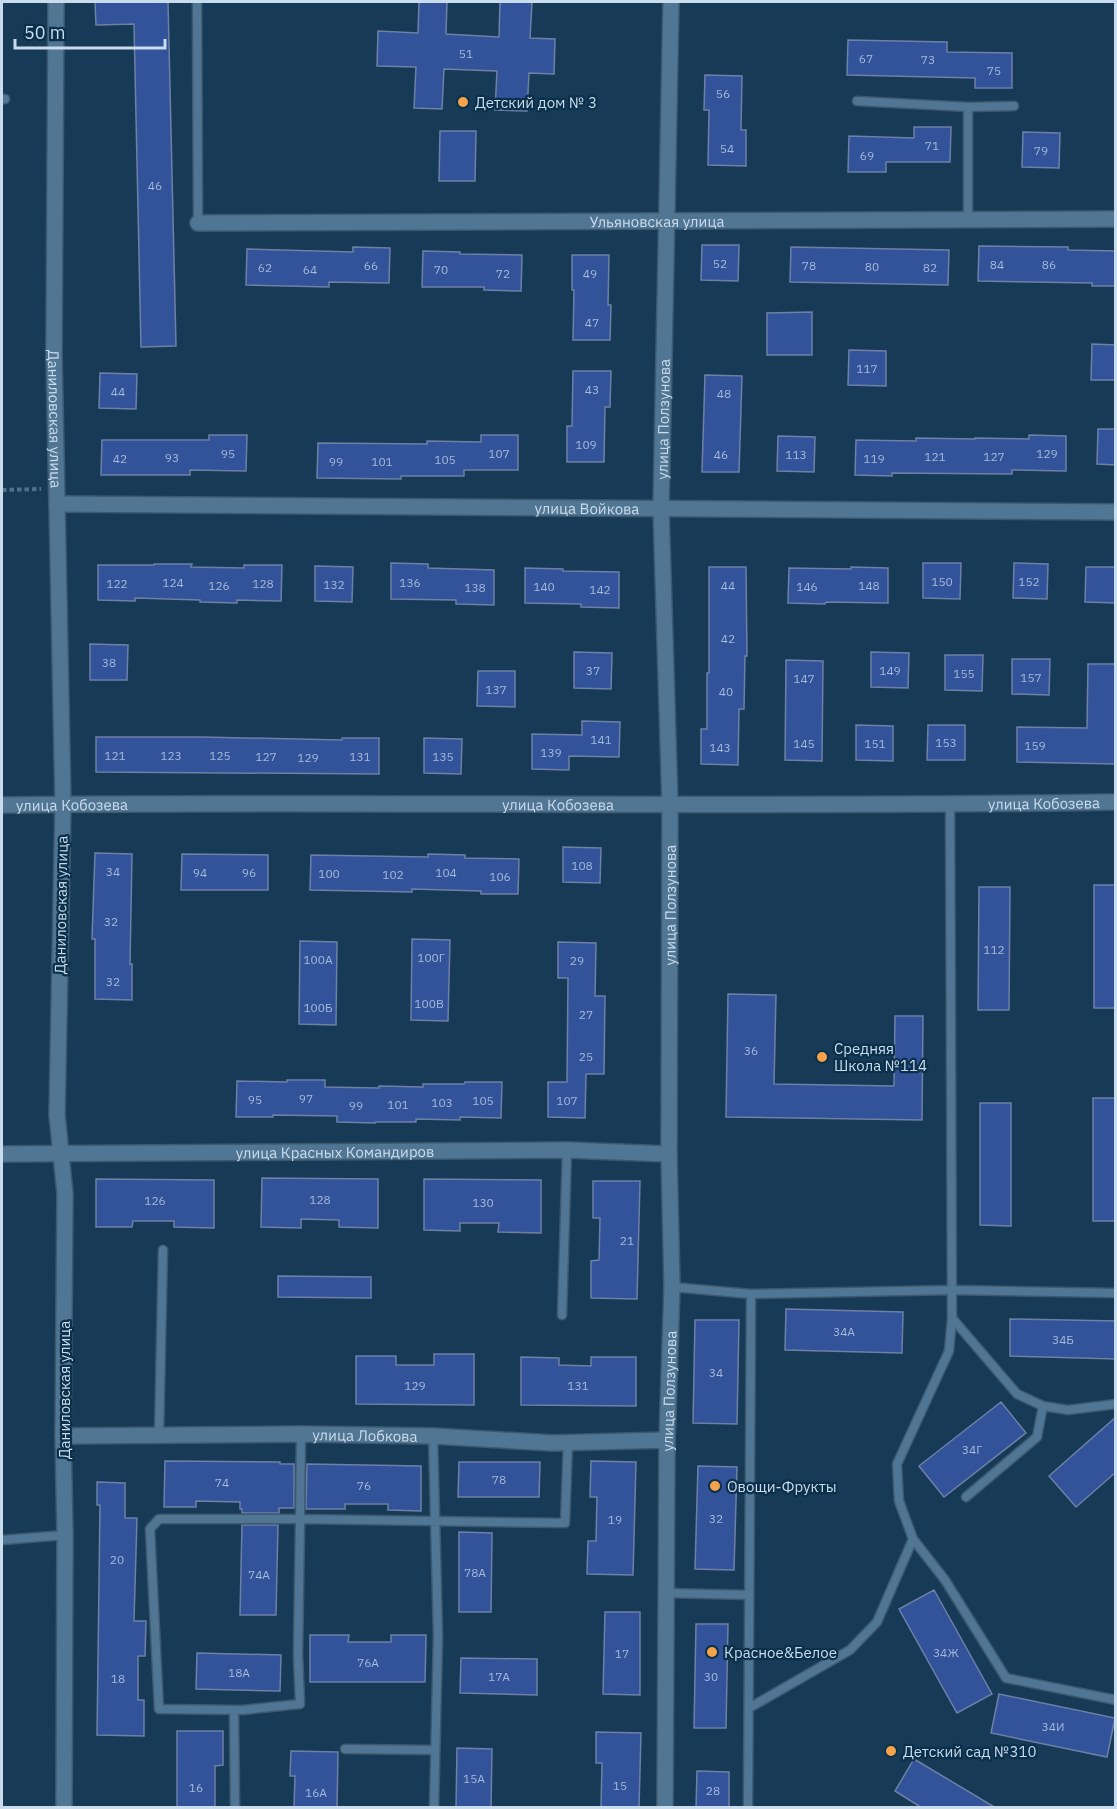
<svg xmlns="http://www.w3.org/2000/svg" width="1117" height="1809" font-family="'IBM Plex Sans',sans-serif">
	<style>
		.building { fill: #32529a; stroke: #6d80a6; stroke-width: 1.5 }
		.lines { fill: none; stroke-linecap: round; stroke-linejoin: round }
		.lane-casing { stroke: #3c5970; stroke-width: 11 }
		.street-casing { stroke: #3c5970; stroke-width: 18 }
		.path { stroke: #527088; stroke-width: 4; stroke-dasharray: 4.5 3; stroke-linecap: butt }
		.lane { stroke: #517694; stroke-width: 8 }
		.street { stroke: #517694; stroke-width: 15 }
		.poi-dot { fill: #f6a248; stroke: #0b304b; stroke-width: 2 }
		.labels { text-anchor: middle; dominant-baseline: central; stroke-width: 4.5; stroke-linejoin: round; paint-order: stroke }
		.number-label { font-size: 12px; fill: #a3bad8 }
		.poi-label { font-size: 15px; fill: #c9dced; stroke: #0b304b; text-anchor: start }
		.street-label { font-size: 15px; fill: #c9dced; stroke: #0b304b }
	</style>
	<rect width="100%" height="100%" fill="#173b56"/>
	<path class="building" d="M95 2H168L176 346 141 347 134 24 96 25Z
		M419 2H447L446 34 499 37 500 2H532L530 38 555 39 554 74 529 73 527 111 495 110 497 71 444 69 442 109 414 108 416 67 377 66 378 31 418 33Z
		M848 40 947 42V52L1012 53V88H975V78L847 75Z
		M705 75 742 76 741 130H746V166L708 165 709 110H704Z
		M914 127H951L950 162H886V172H848L849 136 914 138Z
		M440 131H476L475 181H439Z
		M1023 132 1060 133 1059 168 1022 167Z
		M702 245H739L738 281 701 280Z
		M979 246 1068 247V250L1116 251V286H1092V283L978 281Z
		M353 247 390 248 389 283 329 282V287L246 285 247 249 353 252Z
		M791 247 949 250 948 285 790 282Z
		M423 251 460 252V254L522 255 521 291 484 290V287H422Z
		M572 255H609L608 305H611L610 340H573L574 290H572Z
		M812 312V355H767V313Z
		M1092 344 1116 345V380H1091Z
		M849 350 886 351V386L848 385Z
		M573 371H611L610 407H605L604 462H567V426H572Z
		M100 373 137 374 136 409 99 408Z
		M705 375 742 376 739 472H702Z
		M1098 429H1116V465L1097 464Z
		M209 435H247L246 471 190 470V475H101L102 440H209Z
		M481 435H518V470H464V476H401V479L317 478 318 443 427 444V441L481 442Z
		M1029 435 1066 436V471L1012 470V474L892 473V476L855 475 856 440 916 441V438L975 439V438L1029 439Z
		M778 436 815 437 814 472 777 471Z
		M391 563 428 564V568L494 570V605L456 604V600L391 599Z
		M923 563H961L960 599 923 598Z
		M1014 563 1048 564 1047 599 1013 598Z
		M154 564H192L191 567 244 568V565H282L281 601 237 600V603L200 602V600L135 598V601L98 600V565H154Z
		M315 566 353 567 352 602 315 601Z
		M709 567H746L747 656H745L744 709H739L738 765 701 764V729H707V673H709Z
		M851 567 888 568V603L826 602 825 604 788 603 789 568 851 569Z
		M1086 567H1116V603L1085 602Z
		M525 568 563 569V571L619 572V608L581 607V604L525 603Z
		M90 644 128 645 127 680H90Z
		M574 652 612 653 611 689 574 688Z
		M871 652 909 653 908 688 871 687Z
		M945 655H983L982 691 945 690Z
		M1012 659H1050L1049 695 1012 694Z
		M786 660 823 661 822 761 785 760Z
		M1088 664H1116V764L1017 762V727L1087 728Z
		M478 671H515V707L477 706Z
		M582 721 620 722 619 757 569 756V770L532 769V734L582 735Z
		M856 725 893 726V761L856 760Z
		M928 725H965V760H927Z
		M96 737H202L342 740V738H379V774L96 772Z
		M424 738 462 739 461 774 424 773Z
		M563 847 601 848 600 883 563 882Z
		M95 853 132 854 130 964H132V1000L95 999V939H92Z
		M182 854 268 855V890H181Z
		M428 854 465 855V858L519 859 518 894H481V891L412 889V892L310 890 311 855 428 857Z
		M1094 885H1116V1008H1094Z
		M979 887H1010L1009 1010H978Z
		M412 939 450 940 448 1021 411 1020Z
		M300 941 337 942 336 1025 299 1024Z
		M558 942 596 943 595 996H605L604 1074H586L585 1118 548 1117V1082H567L568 978H558Z
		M728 994 776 995 774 1084 894 1086 895 1016H923L922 1120 726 1117Z
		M287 1080H325V1087L379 1088V1086L423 1087V1084H464L465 1082H502L501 1118 460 1117V1120L416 1119V1122H375V1123L337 1122V1116L273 1115V1117H236L237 1081 287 1082Z
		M1093 1098H1116V1221H1093Z
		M980 1103H1011V1226L980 1225Z
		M262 1178 378 1179V1228L339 1227V1220L301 1219V1228L261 1227Z
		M96 1179 214 1180V1228L174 1227V1221H133L132 1227H96Z
		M424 1179 541 1180V1233L498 1232 499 1223H460V1231L424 1230Z
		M593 1181H640L637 1299 591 1298V1261L599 1260 600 1218H593Z
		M278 1276 371 1277V1298L278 1297Z
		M786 1309 903 1312 902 1353 785 1350Z
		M1010 1319 1116 1321V1359L1010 1356Z
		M695 1320H739L737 1424 693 1423Z
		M434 1354H474V1405L356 1404V1356H396V1365H434Z
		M521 1357 559 1358V1365L591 1366V1357H636V1406L521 1405Z
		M1001 1402 1026 1433 944 1497 919 1466Z
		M1116 1417V1472L1076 1507 1049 1476Z
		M165 1461 280 1462V1464H294V1508H279V1513H242V1509H240V1502L196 1501V1507H164Z
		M591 1461 636 1462 633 1575 587 1574 588 1541H596L597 1497H590Z
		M459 1462H540L539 1497H458Z
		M307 1464 421 1466V1511L388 1510V1504H345V1509H306Z
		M698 1466 737 1467 734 1570 695 1569Z
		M97 1482 125 1483V1518H137L134 1621H146L145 1656H138V1700H144V1736L97 1735 100 1505H97Z
		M242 1525H278L276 1615H240Z
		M459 1532 492 1533 491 1612H459Z
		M934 1590 992 1694 957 1713 899 1609Z
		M605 1612H640V1695L603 1694Z
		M696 1624H728L726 1728H694Z
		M310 1635H349L348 1642H391V1635H426L425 1682H310Z
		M197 1653 281 1655 280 1691 196 1689Z
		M461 1658 537 1659V1695L460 1693Z
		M999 1694 1115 1718 1107 1757 991 1733Z
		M177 1731H223V1765L215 1766V1808H177Z
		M596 1732 641 1733 639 1808H601L602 1763H596Z
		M457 1748 492 1749 491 1808H456Z
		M291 1751 338 1752 337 1808H294L295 1776H290Z
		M914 1759 996 1808H922L895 1791Z
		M697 1771 729 1772V1808H696Z"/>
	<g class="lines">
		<g class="lane-casing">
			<path id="lane" d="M197 2 198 223
				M2 99H5
				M857 101 968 107 1014 106
				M968 107V219
				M950 804 952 1318 949 1351 897 1464 899 1501 913 1539 945 1580 1006 1678 1116 1700
				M672 1287 751 1294 952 1290 1116 1293
				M562 1315 567 1150
				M952 1318 1017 1394 1043 1406 1068 1410 1116 1404
				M301 1434 300 1519H159L150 1529 159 1709 243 1710 300 1704 298 1655 300 1519 565 1523 568 1442
				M159 1435 163 1250
				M433 1436 438 1636 434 1808
				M966 1497 1037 1437 1043 1406
				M2 1540 65 1535
				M667 1593 749 1595
				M749 1708 850 1650 877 1622 913 1539
				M234 1710 235 1808
				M345 1749 434 1750
				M748 1808 751 1294"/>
		</g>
		<g class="street-casing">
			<g id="street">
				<path id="s1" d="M56 2 54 355 63 804 57 1115 65 1194 63 1436 65 1535 64 1808"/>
				<path id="s2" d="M198 223 1116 219"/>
				<path id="s3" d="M57 504 1116 512"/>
				<path id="s4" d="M2 805C373 801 744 808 1116 802"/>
				<path id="s5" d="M2 1154 567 1150 669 1154"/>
				<path id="s6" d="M63 1436 301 1434 433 1436 553 1443 667 1440"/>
				<path id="s7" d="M665 1808 667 1440 672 1287 669 1154 670 805 661 509 671 2"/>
			</g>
		</g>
		<path class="path" d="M2 490 41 489"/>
		<use href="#lane" class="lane"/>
		<use href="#street" class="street"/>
	</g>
	<g class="poi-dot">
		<circle cx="463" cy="102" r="6"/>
		<circle cx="822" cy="1057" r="6"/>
		<circle cx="715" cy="1486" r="6"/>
		<circle cx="712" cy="1652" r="6"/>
		<circle cx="891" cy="1751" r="6"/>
	</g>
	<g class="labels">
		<g class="number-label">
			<text x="466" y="53">51</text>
			<text x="866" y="58">67</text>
			<text x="928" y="59">73</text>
			<text x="994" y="70">75</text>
			<text x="723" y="93">56</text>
			<text x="932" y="145">71</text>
			<text x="727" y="148">54</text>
			<text x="1041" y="150">79</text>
			<text x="867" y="155">69</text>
			<text x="155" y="185">46</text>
			<text x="720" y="263">52</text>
			<text x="997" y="264">84</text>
			<text x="1049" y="264">86</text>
			<text x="371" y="265">66</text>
			<text x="809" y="265">78</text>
			<text x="872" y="266">80</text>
			<text x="265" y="267">62</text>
			<text x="930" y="267">82</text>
			<text x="310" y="269">64</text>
			<text x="441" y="269">70</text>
			<text x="503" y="273">72</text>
			<text x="590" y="273">49</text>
			<text x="592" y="322">47</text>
			<text x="867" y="368">117</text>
			<text x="592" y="389">43</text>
			<text x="118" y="391">44</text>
			<text x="724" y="393">48</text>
			<text x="586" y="444">109</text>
			<text x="228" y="453">95</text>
			<text x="499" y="453">107</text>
			<text x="1047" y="453">129</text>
			<text x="721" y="454">46</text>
			<text x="796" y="454">113</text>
			<text x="935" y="456">121</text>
			<text x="994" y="456">127</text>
			<text x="172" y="457">93</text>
			<text x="120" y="458">42</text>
			<text x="874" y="458">119</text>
			<text x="445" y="459">105</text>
			<text x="336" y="461">99</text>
			<text x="382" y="461">101</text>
			<text x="942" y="581">150</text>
			<text x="1029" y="581">152</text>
			<text x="173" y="582">124</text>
			<text x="410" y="582">136</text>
			<text x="117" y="583">122</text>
			<text x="263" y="583">128</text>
			<text x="334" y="584">132</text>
			<text x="219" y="585">126</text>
			<text x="728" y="585">44</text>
			<text x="869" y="585">148</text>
			<text x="544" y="586">140</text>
			<text x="807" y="586">146</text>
			<text x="475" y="587">138</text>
			<text x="600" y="589">142</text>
			<text x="728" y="638">42</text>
			<text x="109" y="662">38</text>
			<text x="593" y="670">37</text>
			<text x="890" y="670">149</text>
			<text x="964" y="673">155</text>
			<text x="1031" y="677">157</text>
			<text x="804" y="678">147</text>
			<text x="496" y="689">137</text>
			<text x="726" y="691">40</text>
			<text x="601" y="739">141</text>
			<text x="946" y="742">153</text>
			<text x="804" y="743">145</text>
			<text x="875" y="743">151</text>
			<text x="1035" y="745">159</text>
			<text x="720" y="747">143</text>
			<text x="551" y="752">139</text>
			<text x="115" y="755">121</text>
			<text x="171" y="755">123</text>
			<text x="220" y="755">125</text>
			<text x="266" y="756">127</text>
			<text x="360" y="756">131</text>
			<text x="443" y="756">135</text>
			<text x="308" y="757">129</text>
			<text x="582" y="865">108</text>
			<text x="113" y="871">34</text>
			<text x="200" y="872">94</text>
			<text x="249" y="872">96</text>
			<text x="446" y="872">104</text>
			<text x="329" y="873">100</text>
			<text x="393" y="874">102</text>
			<text x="500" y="876">106</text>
			<text x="111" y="921">32</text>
			<text x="994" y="949">112</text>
			<text x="431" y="957">100Г</text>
			<text x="318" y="959">100А</text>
			<text x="577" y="960">29</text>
			<text x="113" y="981">32</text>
			<text x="429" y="1003">100В</text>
			<text x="318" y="1007">100Б</text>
			<text x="586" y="1014">27</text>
			<text x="751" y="1050">36</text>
			<text x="586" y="1056">25</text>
			<text x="306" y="1098">97</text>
			<text x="255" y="1099">95</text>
			<text x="483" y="1100">105</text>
			<text x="567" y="1100">107</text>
			<text x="442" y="1102">103</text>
			<text x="398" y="1104">101</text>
			<text x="356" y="1105">99</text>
			<text x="320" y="1199">128</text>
			<text x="155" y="1200">126</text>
			<text x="483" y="1202">130</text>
			<text x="627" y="1240">21</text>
			<text x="844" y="1331">34А</text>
			<text x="1063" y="1339">34Б</text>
			<text x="716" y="1372">34</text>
			<text x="415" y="1385">129</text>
			<text x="578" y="1385">131</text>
			<text x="972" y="1449">34Г</text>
			<text x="499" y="1479">78</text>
			<text x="222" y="1482">74</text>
			<text x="364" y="1485">76</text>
			<text x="716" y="1518">32</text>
			<text x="615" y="1519">19</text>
			<text x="117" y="1559">20</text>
			<text x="475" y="1572">78А</text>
			<text x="259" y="1574">74А</text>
			<text x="946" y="1652">34Ж</text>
			<text x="622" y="1653">17</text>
			<text x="368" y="1662">76А</text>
			<text x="239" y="1672">18А</text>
			<text x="499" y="1676">17А</text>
			<text x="711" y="1676">30</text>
			<text x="118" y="1678">18</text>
			<text x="1053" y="1726">34И</text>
			<text x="474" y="1778">15А</text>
			<text x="620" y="1785">15</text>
			<text x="196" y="1787">16</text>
			<text x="713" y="1790">28</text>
			<text x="316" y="1792">16А</text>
		</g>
		<g class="poi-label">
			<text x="475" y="102">Детский дом № 3</text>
			<text x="834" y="1048">Средняя<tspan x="834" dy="17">Школа №114</tspan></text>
			<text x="727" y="1486">Овощи-Фрукты</text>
			<text x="724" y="1652">Красное&amp;Белое</text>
			<text x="903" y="1751">Детский сад №310</text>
		</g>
		<g class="street-label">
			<text stroke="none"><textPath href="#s2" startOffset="459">Ульяновская улица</textPath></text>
			<text stroke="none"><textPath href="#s1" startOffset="417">Даниловская улица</textPath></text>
			<text stroke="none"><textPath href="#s7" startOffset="1389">улица Ползунова</textPath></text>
			<text stroke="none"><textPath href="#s3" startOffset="530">улица Войкова</textPath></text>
			<text stroke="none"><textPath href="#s4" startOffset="1042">улица Кобозева</textPath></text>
			<text stroke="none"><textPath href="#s4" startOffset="70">улица Кобозева</textPath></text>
			<text stroke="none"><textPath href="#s4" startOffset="556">улица Кобозева</textPath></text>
			<text stroke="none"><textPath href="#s7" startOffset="903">улица Ползунова</textPath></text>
			<text transform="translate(61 905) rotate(-89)">Даниловская улица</text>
			<text stroke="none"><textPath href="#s5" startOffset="333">улица Красных Командиров</textPath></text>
			<text transform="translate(64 1390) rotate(-90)">Даниловская улица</text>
			<text stroke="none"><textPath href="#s7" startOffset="417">улица Ползунова</textPath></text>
			<text stroke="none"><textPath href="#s6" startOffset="302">улица Лобкова</textPath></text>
		</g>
	</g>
	<rect width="1117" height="1809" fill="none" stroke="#c9dced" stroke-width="6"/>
	<path d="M15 39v9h150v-9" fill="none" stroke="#c9dced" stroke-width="3"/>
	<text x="24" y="39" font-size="18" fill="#c9dced" stroke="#0b304b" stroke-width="4.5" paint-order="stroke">50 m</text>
</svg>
